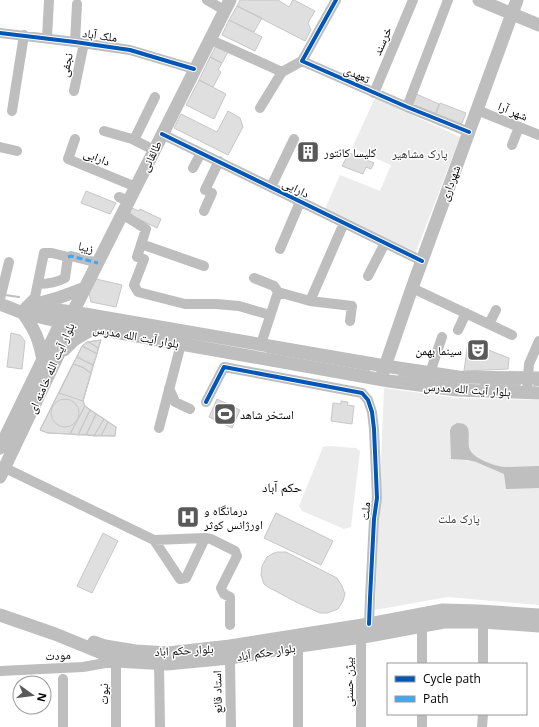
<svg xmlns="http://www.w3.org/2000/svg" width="539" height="727" font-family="'Open Sans','Noto Naskh Arabic',sans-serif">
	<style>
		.green { fill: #ececec }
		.water { fill: #bfbfbf }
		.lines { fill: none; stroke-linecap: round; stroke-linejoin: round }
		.stream { stroke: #bfbfbf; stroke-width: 2 }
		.building { fill: #dfdfdf; stroke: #c7c7c7 }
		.minor { stroke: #bebebe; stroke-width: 10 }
		.major { stroke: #bebebe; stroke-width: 13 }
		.quiet { stroke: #3fa9f5; stroke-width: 3; stroke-dasharray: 6 3; stroke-linecap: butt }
		.cycleway-casing { stroke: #fff; stroke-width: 6 }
		.cycleway { stroke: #0057b8; stroke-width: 4 }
		.labels { text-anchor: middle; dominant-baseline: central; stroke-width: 3; stroke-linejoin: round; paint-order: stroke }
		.street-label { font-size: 12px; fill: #000; stroke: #fff }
		.poi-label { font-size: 12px; fill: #000; stroke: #fff; text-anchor: start }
		.park-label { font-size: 12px; fill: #333; stroke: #fff }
		.neighbourhood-label { font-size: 13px; fill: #000; stroke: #fff }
	</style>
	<rect width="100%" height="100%" fill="#fff"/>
	<path class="green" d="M375 98 460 137 416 252 325 209 340 175 380 191 391 165 352 148Z
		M384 388 457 398 539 400V605L448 597 375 610Z
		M328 446 356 448 360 451 351 527 344 529 302 511 299 506 323 447Z"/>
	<path class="water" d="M457 423C476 423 465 440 470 450 474 459 495 466 504 467L539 466V488L506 489 504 474 476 462 468 460 451 459 450 430 452 426Z"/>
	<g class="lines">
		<path class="stream" d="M5 295 19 297
			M267 352 369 370
			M399 375 443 382
			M481 384 520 385
			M534 385H539"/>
	</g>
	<path class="building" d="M240 0H278L289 7 293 0H294L315 11 308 23 311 30 305 41 237 6Z
		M237 6 262 18 254 32 229 20Z
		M229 20 262 37 255 51 222 35Z
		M217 44 229 50 222 63 210 57Z
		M210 57 222 63 218 70 221 72 213 87 199 80Z
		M199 80 226 94 214 119 186 105Z
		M414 93 439 104 434 117 410 105Z
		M440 103 466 113 462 123 459 125 436 115Z
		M228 111 240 118 243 127 228 155 174 128 181 114 217 132Z
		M309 146 312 148 311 151 314 152 312 155H311V157L309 156 308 158 302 155 303 152 302 151 304 148 307 149Z
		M349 153 374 163 371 169 366 167 363 174 342 166Z
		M86 191 116 203 110 214 81 203Z
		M132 208 139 211 140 209 161 219 157 228 132 216 130 212Z
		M96 279 122 285 116 307 91 302 89 293Z
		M11 333 20 335 25 341 22 369 7 367Z
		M101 340 83 401 85 406 116 427 115 436H114L48 433 40 430 82 346 87 342Z
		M101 340 98 349 97 347 90 343 87 342Z
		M87 342 90 343 97 347 98 349 97 354 82 346Z
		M468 342 509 358 508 369 464 371Z
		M82 346 97 354 93 365 77 357Z
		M77 357 93 365 91 373 82 367 73 364Z
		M73 364 82 367 91 373 83 401 85 406 70 434 48 433 40 430Z
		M73 364 82 367 91 373 83 401 59 393Z
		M217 399 240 410 232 428 209 417Z
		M51 413a14 14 0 1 1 28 0a14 14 0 1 1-28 0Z
		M341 401 348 402 347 405 354 406 352 424 331 421 333 403 341 404Z
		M85 406 90 410 78 435 70 434Z
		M90 410 96 414 86 435H78Z
		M96 414 104 419 94 436 86 435Z
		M104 419 108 422 101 436H94Z
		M108 422 116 427 115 436H101Z
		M276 513 333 541 321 565 264 538Z
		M103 533 118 541 92 593 77 586Z
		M277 552H286L337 578 342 586 345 594 343 601 338 609 327 613H320L298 603 268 587 264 584 261 575 262 566 267 557 272 554Z"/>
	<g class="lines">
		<path class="minor" d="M207 0 224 10
			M0 33 75 42 130 50 194 69
			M47 38 49 0
			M209 39 282 72 302 61
			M75 42 77 4
			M302 61 407 107 469 132
			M302 61 336 0
			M74 91 84 43
			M374 93 413 0
			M407 107 448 0
			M260 108 282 72
			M477 110 539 135
			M12 111 24 35
			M104 131 132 139 154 150
			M162 134 422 261
			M75 139 68 159 136 187
			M134 140 155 97
			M512 145 519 127
			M0 147 17 151
			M193 168 201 153
			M271 187 294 139
			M119 197 129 201
			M204 211 212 193 205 190 219 161
			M122 214 146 229 137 257 144 259 134 285 138 292 185 304H216L239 306 270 315
			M141 244 204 266
			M280 249 300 202
			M68 257 71 256 98 263
			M368 276 385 243
			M254 278 274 286 278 292
			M412 288 512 335
			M278 292 310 301 352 306 350 321
			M0 299 9 262
			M310 301 344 223
			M25 307 35 297 44 253H52L68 257 65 278C56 283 48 284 38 284
			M489 324 496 310
			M458 330 466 313
			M261 344 278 292
			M430 373 442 337
			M169 388 175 402 190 409
			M527 392 529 364 539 341
			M206 402 224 367 362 393 368 400 372 412 374 429 377 498 374 519 370 598 369 624
			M159 428 181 344
			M5 468 154 540 205 538 211 539 235 551 237 556 221 588 224 594 230 597V625
			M154 540 180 579 186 578 205 538
			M361 637V727
			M298 646V727
			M230 658 231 727
			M159 664 160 727
			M422 664V626
			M483 664V622
			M0 671 83 667 116 661
			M63 679V727
			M116 727V655
			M422 727V714
			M482 727 483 714"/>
		<path class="major" d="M479 0 539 25
			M0 304 23 313 61 322 181 344 389 381 457 390 539 393
			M33 305 58 298 85 288
			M32 307 73 312 385 366 458 377 539 378
			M23 313C35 330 39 339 43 360
			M64 350 74 340 94 328
			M382 375 412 288 517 0
			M0 448 61 322 67 317
			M0 477 73 324V312L85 288 230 0
			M0 615 55 634 109 656 116 661 167 664 230 658 286 648 369 636 444 622H483L539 626
			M94 642 105 646 123 649 136 651 168 653 230 646 369 624 443 610 479 611 539 615"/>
		<path class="quiet" d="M68 257 71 256 98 263"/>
		<g class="cycleway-casing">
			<path id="cycleway" d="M336 0 302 61 407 107 469 132
				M0 33 75 42 130 50 194 69
				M162 134 422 261
				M206 402 224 367 362 393 368 400 372 412 374 429 377 498 374 519 370 598 369 624"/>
		</g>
		<use href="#cycleway" class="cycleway"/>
	</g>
	<defs>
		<g id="building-square" transform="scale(1.15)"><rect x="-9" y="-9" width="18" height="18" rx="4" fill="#595959" stroke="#fff"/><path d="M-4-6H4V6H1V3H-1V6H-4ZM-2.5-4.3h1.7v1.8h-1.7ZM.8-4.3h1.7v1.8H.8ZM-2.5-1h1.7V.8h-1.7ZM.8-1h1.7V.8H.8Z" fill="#fff"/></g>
		<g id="theatre-square" transform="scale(1.15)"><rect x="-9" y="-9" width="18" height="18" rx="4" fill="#595959" stroke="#fff"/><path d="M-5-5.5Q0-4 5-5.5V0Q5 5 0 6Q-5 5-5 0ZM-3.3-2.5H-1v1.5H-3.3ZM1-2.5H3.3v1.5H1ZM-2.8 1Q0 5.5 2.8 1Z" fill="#fff"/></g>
		<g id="stadium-square" transform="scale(1.15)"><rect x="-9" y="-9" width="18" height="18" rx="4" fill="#595959" stroke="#fff"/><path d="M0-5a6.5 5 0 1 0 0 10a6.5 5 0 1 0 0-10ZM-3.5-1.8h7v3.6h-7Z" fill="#fff"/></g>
		<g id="hospital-square" transform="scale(1.15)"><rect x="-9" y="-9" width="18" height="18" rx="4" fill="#595959" stroke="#fff"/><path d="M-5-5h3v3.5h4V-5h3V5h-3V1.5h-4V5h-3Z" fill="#fff"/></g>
	</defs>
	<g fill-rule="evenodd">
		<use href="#building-square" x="308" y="152"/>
		<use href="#theatre-square" x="478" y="350"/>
		<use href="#stadium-square" x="225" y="414"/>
		<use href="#hospital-square" x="188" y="517"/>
	</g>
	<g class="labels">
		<g class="street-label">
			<text transform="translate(100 35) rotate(8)">ملک آباد</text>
			<text transform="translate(382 41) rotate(-67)">خرسند</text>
			<text transform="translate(66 65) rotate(-78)">نجفی</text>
			<text transform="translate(357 74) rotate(24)">تعهدی</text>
			<text transform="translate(513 111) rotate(22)">شهر آرا</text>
			<text transform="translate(151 156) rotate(-64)">طالقانی</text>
			<text transform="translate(97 157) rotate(22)">دارابی</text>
			<text transform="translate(450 183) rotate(-70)">شهرداری</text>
			<text transform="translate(296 188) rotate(26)">دارایی</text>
			<text transform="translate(86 247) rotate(13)">زیبا</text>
			<text transform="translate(136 336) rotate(10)">بلوار آیت الله مدرس</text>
			<text transform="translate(51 368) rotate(-66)">بلوار آیت الله خامنه ای</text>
			<text transform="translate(467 389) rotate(4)">بلوار آیت الله مدرس</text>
			<text transform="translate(365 511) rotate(-85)">ملت</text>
			<text transform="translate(184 650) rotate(-3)">بلوار حکم اباد</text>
			<text transform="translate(266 652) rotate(-9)">بلوار حکم آباد</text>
			<text transform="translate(58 655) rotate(-3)">مودت</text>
			<text transform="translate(348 682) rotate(-90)">بیژن حسنی</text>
			<text transform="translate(217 692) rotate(-91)">استاد قانع</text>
			<text transform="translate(103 694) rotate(-90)">نبوت</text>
		</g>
		<g class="poi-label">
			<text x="324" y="152">کلیسا کانتور</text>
			<text x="462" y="350" text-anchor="end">سینما بهمن</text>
			<text x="240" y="414">استخر شاهد</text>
			<text x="204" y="510">درمانگاه و<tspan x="204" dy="14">اورژانس کوثر</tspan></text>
		</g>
		<g class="park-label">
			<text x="420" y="153">پارک مشاهیر</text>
			<text x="459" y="518">پارک ملت</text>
		</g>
		<g class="neighbourhood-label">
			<text x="282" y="487">حکم آباد</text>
		</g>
	</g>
	<rect x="387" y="663" width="140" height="52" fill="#ffffff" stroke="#999999"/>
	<rect x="395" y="676" width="20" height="6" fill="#0057b8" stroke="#999999"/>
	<text x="423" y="683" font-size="12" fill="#000000">Cycle path</text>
	<rect x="395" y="696" width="20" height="6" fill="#3fa9f5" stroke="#999999"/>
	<text x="423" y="703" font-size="12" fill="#000000">Path</text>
	<g transform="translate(32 695) rotate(104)"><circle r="19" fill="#ffffff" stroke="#999999"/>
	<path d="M0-3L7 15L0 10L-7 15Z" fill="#595959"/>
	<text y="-6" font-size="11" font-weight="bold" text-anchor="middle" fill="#000000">N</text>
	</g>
</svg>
